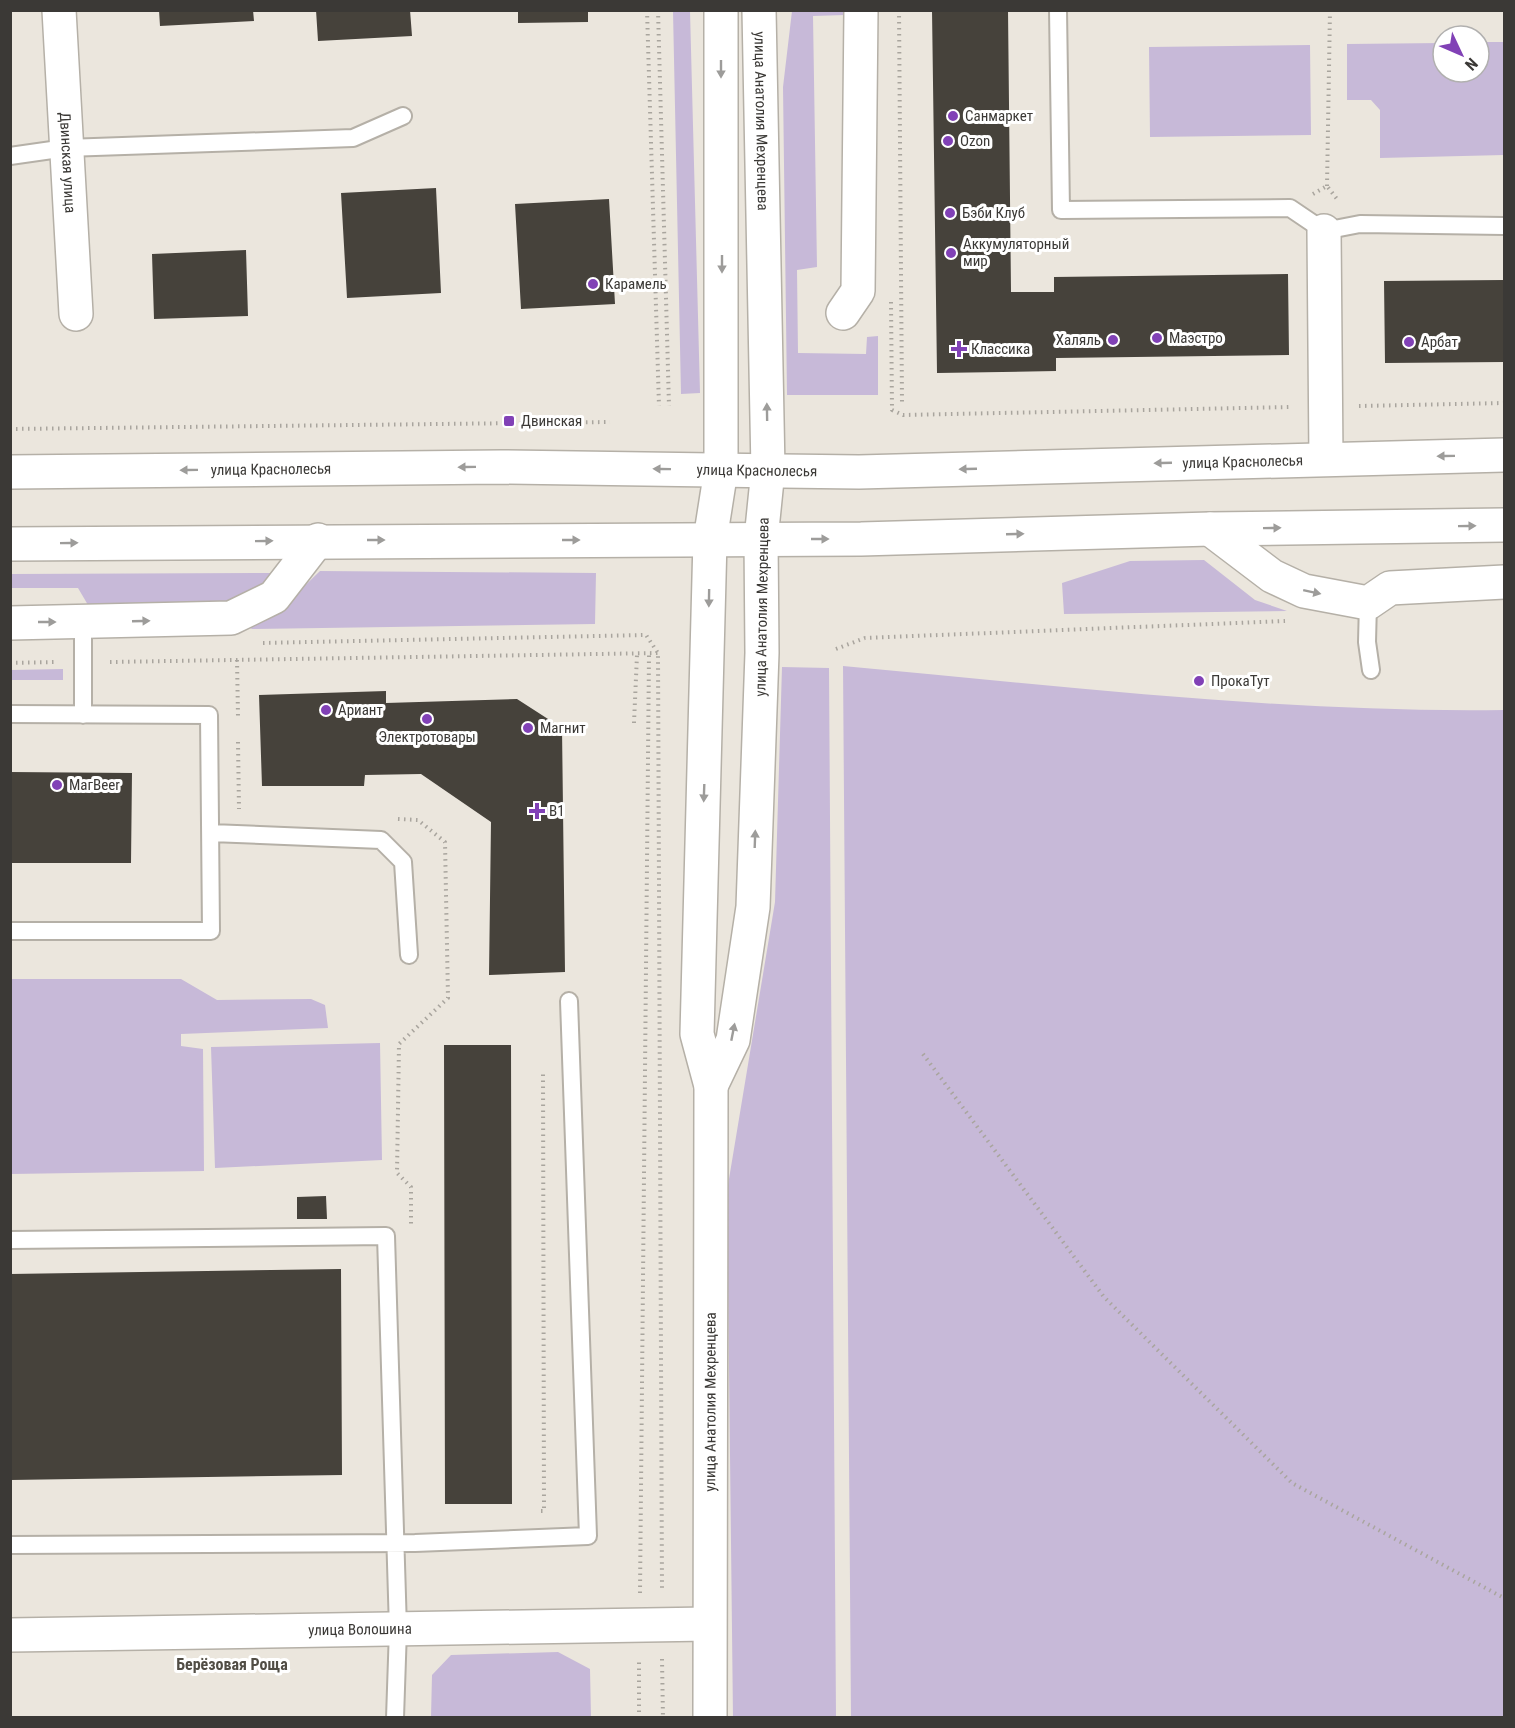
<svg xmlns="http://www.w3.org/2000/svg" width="1515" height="1728" font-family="'Roboto Condensed',sans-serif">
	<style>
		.green { fill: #c7b9d8 }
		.building { fill: #46423b }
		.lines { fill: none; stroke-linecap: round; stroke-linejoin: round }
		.lane-casing { stroke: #b5b0a7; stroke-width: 20 }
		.street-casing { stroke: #b5b0a7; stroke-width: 36 }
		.secondary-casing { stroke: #b5b0a7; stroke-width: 36 }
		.path { stroke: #a9a59e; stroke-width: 4; stroke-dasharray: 1.5 4.5; stroke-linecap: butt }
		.lane { stroke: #fff; stroke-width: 16 }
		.street { stroke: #fff; stroke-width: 33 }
		.secondary { stroke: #fff; stroke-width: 33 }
		.oneway { fill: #9d9c9a }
		.poi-dot { fill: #8141b6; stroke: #fff; stroke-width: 2 }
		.labels { text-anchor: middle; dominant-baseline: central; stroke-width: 6; stroke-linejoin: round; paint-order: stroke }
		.poi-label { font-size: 15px; fill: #3b3936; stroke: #fff; text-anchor: start }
		.street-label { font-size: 15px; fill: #3b3936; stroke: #fff }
		.neighbourhood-label { font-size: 16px; font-weight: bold; fill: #514d45; stroke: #fff }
	</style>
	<rect width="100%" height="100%" fill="#ebe6dd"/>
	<path class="green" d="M673 11H690L700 393 681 394Z
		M792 11H845V15L813 16 817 267 797 270 798 353 866 354 867 337 878 336V395H787L783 87Z
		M1479 42H1504V155L1380 158V110L1371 100H1347V44L1443 43V72H1479Z
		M1310 45 1311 135 1150 137 1149 47Z
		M1204 560 1255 600 1287 611 1064 614 1062 583 1130 561Z
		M320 571 596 573 595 624 252 629 246 626 288 602Z
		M277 573 271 585 234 603 88 605 78 588H11L10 574Z
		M843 666C1063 686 1283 713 1504 710V1717H851Z
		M782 667 829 668 836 1717 733 1718 727 1191 775 902Z
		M63 669V680H11V670Z
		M10 979H181L217 1000 311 999 325 1005 328 1028 181 1034V1046L203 1049 204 1171 11 1174Z
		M380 1043 382 1160 215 1168 211 1047Z
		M558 1652 590 1669 591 1717H431L432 1675 451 1655Z"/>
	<path class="building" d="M159 10H253L254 21 160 26Z
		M316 10H410L412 36 318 41Z
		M518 10H588V22L518 23Z
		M932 10H1008L1011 292H1054V277L1288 274 1289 355 1056 358V371L937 373Z
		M436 188 441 293 347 298 341 193Z
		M609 199 615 304 521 309 515 204Z
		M246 250 248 316 154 319 152 254Z
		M1504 280V362L1385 363 1384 281Z
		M386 691V703L517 699 562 728 565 972 489 975 491 822 421 774 365 775 364 786H262L259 695Z
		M10 772 132 773 131 863H10Z
		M444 1045H511L512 1504H445Z
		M326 1196 327 1219H297V1197Z
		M341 1269 342 1475 10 1480V1274Z"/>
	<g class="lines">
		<g class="lane-casing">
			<path id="lane" d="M1058 10 1061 210 1290 208 1324 231 1360 224 1504 226
				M10 156 66 148 353 138 403 116
				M1368 603 1367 642 1371 670
				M83 622V715
				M10 714 209 715 211 931H10
				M211 833 381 840 403 862 409 955
				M10 1240 386 1236 398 1629 395 1718
				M10 1545 415 1543 588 1536 569 1001"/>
		</g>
		<g class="street-casing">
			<g id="street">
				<path id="s1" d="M59 10 76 314"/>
				<path d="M1324 231 1326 458"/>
				<path d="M843 313 858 291 861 10"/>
				<path d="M1210 529 1272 576 1304 591 1368 603 1390 588 1504 582"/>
				<path d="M10 623 231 618 274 597 318 540"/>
				<path d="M711 1086 733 1040 753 907 762 653 761 539"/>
				<path id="s2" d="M10 1635 708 1624"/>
				<path id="s3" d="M710 1718 711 1086 697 1034 710 540"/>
			</g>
		</g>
		<g class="secondary-casing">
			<g id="secondary">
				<path id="s4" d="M759 10 768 470 761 539"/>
				<path id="s5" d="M10 472 501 467 859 472 1504 455"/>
				<path d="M710 540 721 470V10"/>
				<path d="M10 544 861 539 1210 529 1504 525"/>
			</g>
		</g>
		<path class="path" d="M647 10 659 406
			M658 10 669 406
			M899 10 902 403
			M1327 186 1330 10
			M1313 194 1327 186 1337 199
			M891 302 892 410 903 415 1292 407
			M1359 406 1504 403
			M10 429 610 422
			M263 643 646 635 658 653 662 1591
			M836 649 865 638 1285 621
			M237 660 238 716
			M110 662 658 653
			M10 663 57 662
			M634 723 637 655
			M238 742 239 809
			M398 819 418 820 445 842 448 998 399 1044 397 1173 411 1187V1227
			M923 1054 1104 1297 1292 1483 1504 1598
			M541 1511H544L543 1071
			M640 1593 649 654
			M662 1659 663 1718
			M639 1718V1660"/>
		<use href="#lane" class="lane"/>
		<use href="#street" class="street"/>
		<use href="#secondary" class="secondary"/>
	</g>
	<defs><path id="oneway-solid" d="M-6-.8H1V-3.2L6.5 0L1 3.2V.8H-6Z" transform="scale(1.5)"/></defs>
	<g class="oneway">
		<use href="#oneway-solid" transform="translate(721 69) rotate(90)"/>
		<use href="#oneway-solid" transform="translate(722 264) rotate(90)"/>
		<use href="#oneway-solid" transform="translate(767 412) rotate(-91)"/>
		<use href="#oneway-solid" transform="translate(1446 456) rotate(179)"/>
		<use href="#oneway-solid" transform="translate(1163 463) rotate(178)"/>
		<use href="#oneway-solid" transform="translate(467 467) rotate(179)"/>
		<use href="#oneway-solid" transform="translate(662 469) rotate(-179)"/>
		<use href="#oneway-solid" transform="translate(968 469) rotate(178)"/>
		<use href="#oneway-solid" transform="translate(189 470) rotate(179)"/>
		<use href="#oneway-solid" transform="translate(1467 526) rotate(-1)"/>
		<use href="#oneway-solid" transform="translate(1272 528) rotate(-1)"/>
		<use href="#oneway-solid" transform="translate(1015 534) rotate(-2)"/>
		<use href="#oneway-solid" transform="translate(820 539)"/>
		<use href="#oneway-solid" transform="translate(376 540)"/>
		<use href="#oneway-solid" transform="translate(571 540)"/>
		<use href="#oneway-solid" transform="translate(264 541) rotate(-1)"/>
		<use href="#oneway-solid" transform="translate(69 543) rotate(-1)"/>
		<use href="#oneway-solid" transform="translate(1312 592) rotate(12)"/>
		<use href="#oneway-solid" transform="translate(709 598) rotate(91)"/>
		<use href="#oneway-solid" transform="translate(141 621) rotate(-2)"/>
		<use href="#oneway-solid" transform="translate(47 622)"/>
		<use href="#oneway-solid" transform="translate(704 793) rotate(92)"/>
		<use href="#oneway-solid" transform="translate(755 839) rotate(-88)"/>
		<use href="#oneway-solid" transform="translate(733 1032) rotate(-79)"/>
	</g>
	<g class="poi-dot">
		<circle cx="953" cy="116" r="6"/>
		<circle cx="948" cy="141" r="6"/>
		<circle cx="950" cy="213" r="6"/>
		<circle cx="951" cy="253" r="6"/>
		<circle cx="593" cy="284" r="6"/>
		<circle cx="1157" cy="338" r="6"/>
		<circle cx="1113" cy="340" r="6"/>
		<circle cx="1409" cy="342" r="6"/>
		<path d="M956 340h6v6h6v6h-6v6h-6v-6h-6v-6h6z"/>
		<rect x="503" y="415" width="12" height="12" rx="3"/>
		<circle cx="1199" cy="681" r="6"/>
		<circle cx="326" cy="710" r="6"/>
		<circle cx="427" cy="719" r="6"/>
		<circle cx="528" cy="728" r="6"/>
		<circle cx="57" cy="785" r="6"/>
		<path d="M534 802h6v6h6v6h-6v6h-6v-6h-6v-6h6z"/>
	</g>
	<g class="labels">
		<g class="poi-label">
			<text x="965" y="116">Санмаркет</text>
			<text x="960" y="141">Ozon</text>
			<text x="962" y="213">Бэби Клуб</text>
			<text x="963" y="244">Аккумуляторный<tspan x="963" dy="17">мир</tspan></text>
			<text x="605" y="284">Карамель</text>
			<text x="1169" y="338">Маэстро</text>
			<text x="1101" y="340" text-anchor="end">Халяль</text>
			<text x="1421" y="342">Арбат</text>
			<text x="971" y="349">Классика</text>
			<text x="521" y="421">Двинская</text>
			<text x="1211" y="681">ПрокаТут</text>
			<text x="338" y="710">Ариант</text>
			<text x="540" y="728">Магнит</text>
			<text x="427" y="737" text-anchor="middle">Электротовары</text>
			<text x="69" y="785">МагBeer</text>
			<text x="549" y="811">B1</text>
		</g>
		<g class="street-label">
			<text stroke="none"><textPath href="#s4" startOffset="111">улица Анатолия Мехренцева</textPath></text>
			<text stroke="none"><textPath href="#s1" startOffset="153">Двинская улица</textPath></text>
			<text stroke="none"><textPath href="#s5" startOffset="1233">улица Краснолесья</textPath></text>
			<text stroke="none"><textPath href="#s5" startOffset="261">улица Краснолесья</textPath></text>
			<text stroke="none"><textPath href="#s5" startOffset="747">улица Краснолесья</textPath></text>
			<text transform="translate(762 607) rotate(-89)">улица Анатолия Мехренцева</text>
			<text stroke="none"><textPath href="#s3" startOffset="316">улица Анатолия Мехренцева</textPath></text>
			<text stroke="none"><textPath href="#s2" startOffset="350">улица Волошина</textPath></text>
		</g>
		<g class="neighbourhood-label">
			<text x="232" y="1664">Берёзовая Роща</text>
		</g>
	</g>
	<rect width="1515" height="1728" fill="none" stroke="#3b3936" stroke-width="24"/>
	<g transform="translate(1461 54) rotate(134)"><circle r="28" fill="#ffffff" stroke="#b1b0af" stroke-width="1.5"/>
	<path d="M0-4.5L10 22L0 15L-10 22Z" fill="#8141b6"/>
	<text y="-9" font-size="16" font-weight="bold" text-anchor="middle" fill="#3b3936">N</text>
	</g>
</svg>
